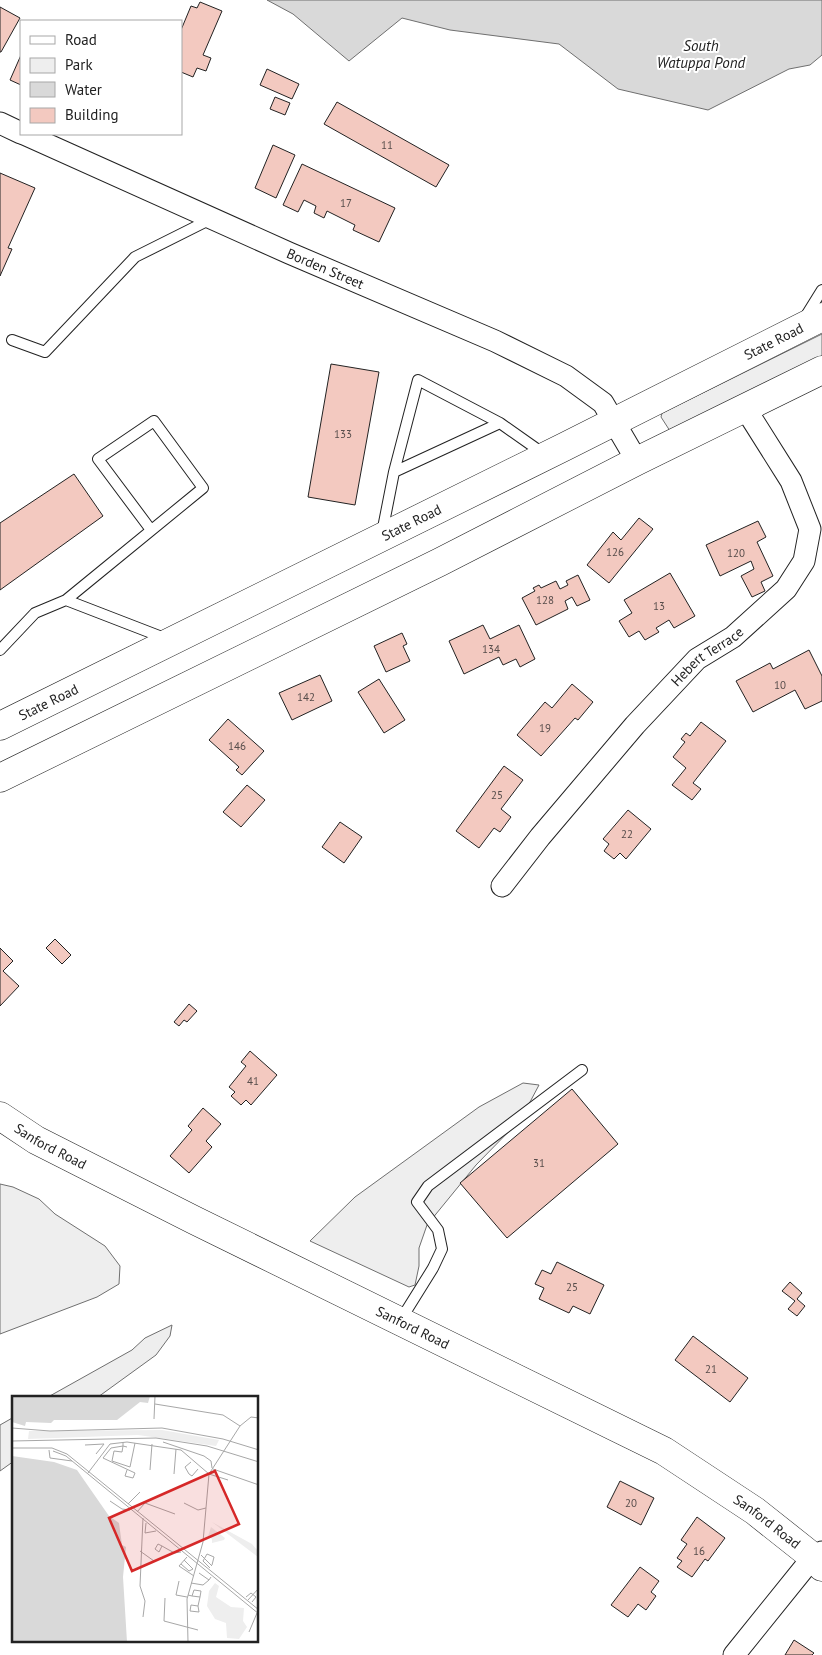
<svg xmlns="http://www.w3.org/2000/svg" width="822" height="1655" font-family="'PT Sans',sans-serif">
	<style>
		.green { fill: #eee; stroke: #6f6f6f }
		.water { fill: #d9d9d9; stroke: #6f6f6f }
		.building { fill: #f3c9c0; stroke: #222 }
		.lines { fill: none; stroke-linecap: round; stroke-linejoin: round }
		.lane-casing { stroke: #222; stroke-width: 12 }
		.street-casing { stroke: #222; stroke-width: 23 }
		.secondary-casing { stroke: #222; stroke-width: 29 }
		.primary-casing { stroke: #222; stroke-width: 29 }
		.lane { stroke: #fff; stroke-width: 10 }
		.street { stroke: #fff; stroke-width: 21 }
		.secondary { stroke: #fff; stroke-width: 28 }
		.primary { stroke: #fff; stroke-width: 28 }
		.labels { text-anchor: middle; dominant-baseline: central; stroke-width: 4; stroke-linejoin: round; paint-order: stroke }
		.number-label { font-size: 11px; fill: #564c4a }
		.street-label { font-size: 14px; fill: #222; stroke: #fff }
		.water-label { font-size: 15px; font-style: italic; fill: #222; stroke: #fff }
		.inset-road { fill: none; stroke: #a7a7a7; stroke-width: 1 }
		.view { fill: #d62828; fill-opacity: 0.15; stroke: #d62828; stroke-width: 2.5 }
		.inset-edge { fill: none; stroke: #222; stroke-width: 2.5 }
	</style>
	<rect width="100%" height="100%" fill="#fff"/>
	<path class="green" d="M822 334V360L670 431 661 417 662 413Z
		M523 1083 539 1085 521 1119 476 1165 427 1225 419 1248V1266L415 1285 409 1287 310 1241 355 1197 479 1107Z
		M0 1184 13 1187 39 1199 55 1214 105 1246 120 1266 119 1284 97 1297 0 1334Z
		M172 1325 170 1336 156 1355 98 1397H48L132 1350 145 1338Z
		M14 1417V1461L0 1471V1425Z"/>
	<path class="water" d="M267 0H822V55L810 65 789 69 708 110 618 89 559 44 450 30 402 18 349 61 293 14Z"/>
	<path class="building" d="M200 2 222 11 203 55 211 58 206 71 197 68 193 77 181 72V30L191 6 197 8Z
		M0 7 20 18 1 52H0Z
		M21 55V85L10 80Z
		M267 69 299 84 292 99 260 85Z
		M275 97 290 103 285 115 270 109Z
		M337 102 449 165 436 187 324 124Z
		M273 145 295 155 276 198 255 188Z
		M302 164 395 208 379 242 353 230 355 225 327 211 324 218 314 213 316 206 304 200 298 212 283 205Z
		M0 173 35 188 8 248 12 249 0 276Z
		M331 364 379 372 355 505 308 497Z
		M74 474 103 516 0 590V523Z
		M639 518 653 529 609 583 587 565 613 532 621 540Z
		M758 521 766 537 757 542 773 576 761 582 765 591 752 597 741 576 754 569 751 561 720 576 706 545Z
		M670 573 695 616 674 628 669 620 656 628 659 632 645 640 639 631 629 637 619 621 632 613 624 600Z
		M578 575 590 600 577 606 572 597 565 601 568 609 536 625 522 598 535 591 533 588 539 585 541 588 556 581 560 589 568 585 566 581Z
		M483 625 490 639 519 625 535 659 520 667 516 659 503 665 499 657 464 674 449 641Z
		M402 633 407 644 403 646 410 661 386 672 374 646Z
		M809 650 822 676V701L805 709 795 690 753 712 736 681 770 663 773 669Z
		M320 675 332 701 292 720 279 693Z
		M379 679 405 720 384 733 358 692Z
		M572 684 593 702 578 720 575 718 541 756 517 735 545 702 552 708Z
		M228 719 264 751 242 775 236 770 239 767 209 740Z
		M701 722 726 741 693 783 701 789 692 800 672 785 686 768 673 757 685 742 681 739 686 733 690 736Z
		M504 766 523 780 501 809 511 817 500 832 494 828 479 848 456 831Z
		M247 785 265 800 241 827 223 812Z
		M628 810 651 829 626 859 620 853 614 859 604 851 609 844 603 839Z
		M340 822 362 837 344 863 322 847Z
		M55 939 71 955 62 964 46 948Z
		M0 948 13 961 3 971 19 986 0 1006Z
		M189 1004 197 1011 187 1022 184 1020 179 1026 174 1022Z
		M250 1051 277 1075 251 1105 246 1100 241 1105 231 1096 235 1092 229 1087 246 1066 241 1062Z
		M572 1089 618 1144 507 1238 460 1183Z
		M203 1108 221 1124 206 1141 212 1147 189 1173 170 1156 192 1130 188 1126Z
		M557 1262 604 1285 590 1314 573 1306 569 1313 539 1299 544 1288 535 1284 542 1270 551 1274Z
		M790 1282 802 1293 797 1299 805 1306 797 1316 788 1309 795 1301 782 1291Z
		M693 1336 748 1378 730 1402 675 1360Z
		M620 1481 654 1498 641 1525 607 1507Z
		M697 1517 725 1538 708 1561 705 1559 692 1577 677 1567 682 1561 677 1558 687 1544 681 1540Z
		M640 1567 659 1581 651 1592 656 1596 646 1610 638 1604 628 1617 611 1605Z
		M794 1640 814 1653 812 1655H785Z"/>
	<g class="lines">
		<g class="lane-casing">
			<path id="lane" d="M804 319 822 290
				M12 340 45 352 135 257 211 219
				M394 472 500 423
				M382 533 394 472 418 380 500 423 544 454
				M66 600 167 639
				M0 650 35 613 66 600 203 488 154 421 98 459 151 530
				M400 1321 433 1268 442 1249 438 1230 417 1202 428 1186 582 1070"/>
		</g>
		<g class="street-casing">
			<g id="street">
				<path d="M0 123 21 133"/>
				<path id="s1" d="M24 134 289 253 495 341 566 376 603 403 637 461"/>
				<path id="s2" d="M502 886 540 837 635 725 697 659 733 637 786 589 804 561 810 529 791 481 745 408"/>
				<path d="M734 1655 813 1557 822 1552"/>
			</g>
		</g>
		<g class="secondary-casing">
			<g id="secondary">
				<path id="s3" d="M0 1116 36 1140 194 1220 664 1451 755 1511 813 1557 822 1567"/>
			</g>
		</g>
		<g class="primary-casing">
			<g id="primary">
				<path id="s4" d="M0 726 564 447 822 317"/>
				<path d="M0 778 440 562 637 461 822 370"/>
			</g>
		</g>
		<use href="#lane" class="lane"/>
		<use href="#street" class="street"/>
		<use href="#secondary" class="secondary"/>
		<use href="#primary" class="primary"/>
	</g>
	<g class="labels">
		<g class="number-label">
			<text x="387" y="145">11</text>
			<text x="346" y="203">17</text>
			<text x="343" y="434">133</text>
			<text x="615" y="552">126</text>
			<text x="736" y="553">120</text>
			<text x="545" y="600">128</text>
			<text x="659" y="606">13</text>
			<text x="491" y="649">134</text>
			<text x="780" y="685">10</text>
			<text x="306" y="697">142</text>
			<text x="545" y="728">19</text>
			<text x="237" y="746">146</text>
			<text x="497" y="795">25</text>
			<text x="627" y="834">22</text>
			<text x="253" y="1081">41</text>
			<text x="539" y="1163">31</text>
			<text x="572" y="1287">25</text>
			<text x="711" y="1369">21</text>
			<text x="631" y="1503">20</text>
			<text x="699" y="1551">16</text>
		</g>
		<g class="street-label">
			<text stroke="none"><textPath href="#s1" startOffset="330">Borden Street</textPath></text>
			<text stroke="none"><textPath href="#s4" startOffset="864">State Road</textPath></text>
			<text stroke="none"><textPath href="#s4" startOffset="459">State Road</textPath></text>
			<text stroke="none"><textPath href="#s2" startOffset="309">Hebert Terrace</textPath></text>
			<text stroke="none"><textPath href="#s4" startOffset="54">State Road</textPath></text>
			<text stroke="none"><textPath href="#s3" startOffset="59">Sanford Road</textPath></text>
			<text stroke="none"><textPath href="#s3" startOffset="464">Sanford Road</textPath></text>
			<text stroke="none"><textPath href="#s3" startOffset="869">Sanford Road</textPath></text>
		</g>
		<g class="water-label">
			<text x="701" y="45">South<tspan x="701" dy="17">Watuppa Pond</tspan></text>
		</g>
	</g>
	<g transform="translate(12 1396)">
		<rect width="246" height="246" fill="#fff"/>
		<path d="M150 34 207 44 204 50 126 39 16 43 17 35ZM200 126 240 148 246 155V161ZM199 131 213 142 212 144 200 147V143L196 140ZM203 187 207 190 204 201 219 211 232 212 231 225 235 231 227 243 215 242 214 227 203 223 195 210 197 195Z" fill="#eee"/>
		<path d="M0 0 123 1 138 0 136 7 128 6 105 24H42L39 27 14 26 13 30 0 26ZM0 60 42 66 65 74 97 120 107 127 110 149 114 151 111 181 115 246H0Z" fill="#d9d9d9"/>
		<path class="inset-road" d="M143 8 211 19 228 30M142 23 143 0M0 32 38 35 150 32 211 43 247 54M0 45 144 42 195 50 247 66M111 46V50L99 52 91 62 123 77 121 82 113 80 115 74M151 46 192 60 199 65 200 72M73 49 92 48 84 58M115 51 111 50 110 56 102 55 100 65 118 71 123 47M0 52H40L55 58 247 214M37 54 38 62 60 65M41 55 54 60 247 218M179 66 173 71 177 78 180 80 186 73M201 73 247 89M138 74 140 48M76 77 98 48 115 46 169 54 197 78 216 84M162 78 164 53M98 105 110 113 118 114M172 107 186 114 194 112M116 108 128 96M125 116 133 107 163 118M131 122 128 190 133 205 131 221M134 127 133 137 144 135M150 150 147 156 143 153 146 148 150 150 157 154 159 155 162 157 169 156M128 155 142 165M189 159 200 170M175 161 167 170 182 180M169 168 177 175 181 173 172 164M198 172 191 165 195 158 202 161 200 169M187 177 197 184 199 181M167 185 164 199 175 201M179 187 191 189 197 184M176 199 180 200 188 201 189 195 182 194 180 200M234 201 239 197 244 201 240 206M153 202 152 225 186 234M236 204 247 192M179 209 178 215 187 216 186 210M179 209 186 210 188 201M237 236 245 217M176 246 175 203 191 146 197 78 228 30 239 21 247 22"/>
		<path class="view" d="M203 75 227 128 120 175 97 122Z"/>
		<rect width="246" height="246" class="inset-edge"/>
	</g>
	<rect x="20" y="20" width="162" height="115" fill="#ffffff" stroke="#a7a7a7"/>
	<rect x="30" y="36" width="25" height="8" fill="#ffffff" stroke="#a7a7a7"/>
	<text x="65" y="45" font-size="15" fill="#222222">Road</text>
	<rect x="30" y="58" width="25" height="15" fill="#eeeeee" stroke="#a7a7a7"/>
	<text x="65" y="70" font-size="15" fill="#222222">Park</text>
	<rect x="30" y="82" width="25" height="15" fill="#d9d9d9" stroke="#a7a7a7"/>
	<text x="65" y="95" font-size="15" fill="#222222">Water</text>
	<rect x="30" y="108" width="25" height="15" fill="#f3c9c0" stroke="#a7a7a7"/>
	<text x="65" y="120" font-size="15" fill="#222222">Building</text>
</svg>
